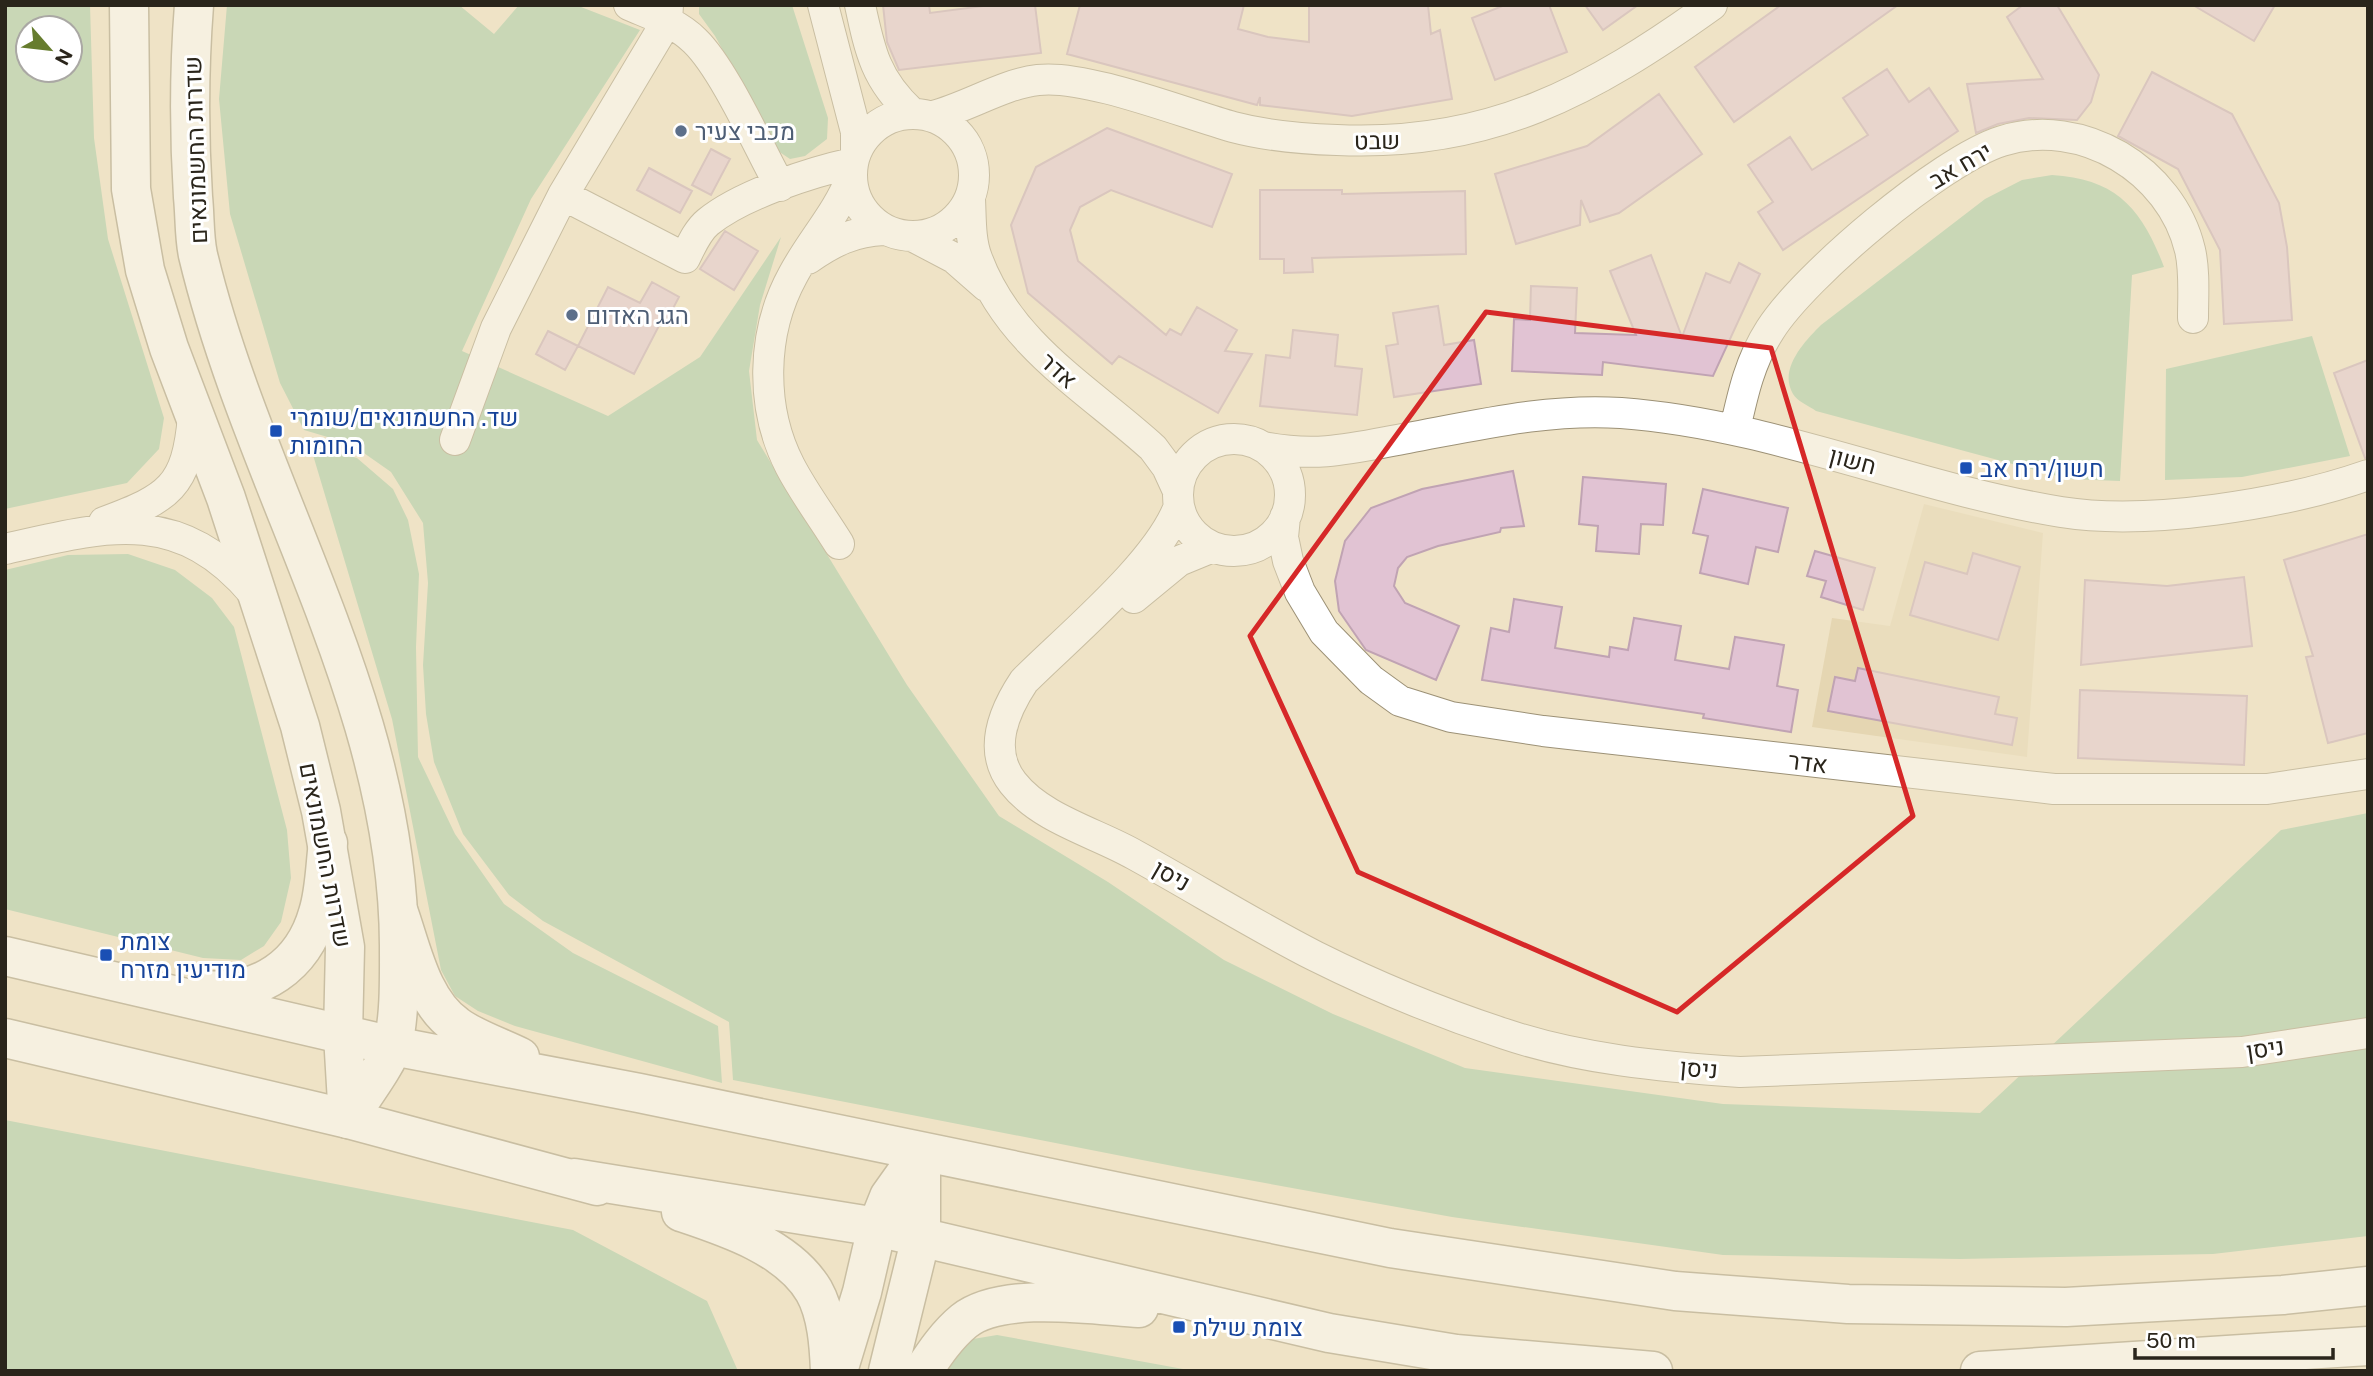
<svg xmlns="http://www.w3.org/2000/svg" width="2373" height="1376" font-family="'Public Sans',Heebo,sans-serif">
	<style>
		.built { fill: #e5d6b2 }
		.green { fill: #9cc7a3; fill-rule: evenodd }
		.building { fill: #e1c3d3; stroke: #c0a3b3; stroke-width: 2 }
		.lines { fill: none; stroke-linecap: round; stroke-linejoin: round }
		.minor-casing { stroke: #9c9176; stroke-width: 32 }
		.major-casing { stroke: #9c9176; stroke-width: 41 }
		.highway-casing { stroke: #9c9176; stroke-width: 41 }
		.minor { stroke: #fff; stroke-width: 30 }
		.major { stroke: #fff; stroke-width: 38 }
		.highway { stroke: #fff; stroke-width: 38 }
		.marked { fill: none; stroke: #d62828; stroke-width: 5; stroke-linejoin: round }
		.service-dot { fill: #5c6f8a; stroke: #fff; stroke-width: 2.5 }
		.transit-dot { fill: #1a4fb4; stroke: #fff; stroke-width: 2.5 }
		.labels { text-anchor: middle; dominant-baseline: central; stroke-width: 6; stroke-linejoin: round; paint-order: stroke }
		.service-label { font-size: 24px; fill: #4e5e75; stroke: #fff; text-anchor: start }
		.street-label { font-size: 24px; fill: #2a251b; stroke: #fff }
		.transit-label { font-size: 24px; fill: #164399; stroke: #fff; text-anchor: start }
	</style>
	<rect width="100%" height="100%" fill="#efe3c6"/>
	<path class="built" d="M1924 504 2043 533 2027 757 1812 727 1832 618 1890 626Z"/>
	<path class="green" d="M5 5H90L94 138 108 239 164 418 159 449 127 483 5 509ZM70 28V70H28V28Z
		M227 5H459L494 34 519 5H576L640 30 531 199 462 351 608 416 700 357 781 237 760 305 749 371 757 440 907 685 999 816 1108 882 1224 960 1333 1014 1465 1068 1723 1104 1980 1113 2281 830 2368 813V1236L2213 1254 1960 1259 1723 1255 1452 1217 1188 1169 733 1080 729 1022 543 921 509 895 463 834 434 762 426 714 423 665 428 583 423 523 391 472 351 444 304 430 280 383 230 214 219 99Z
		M699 5H792L828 118 827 139 805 156 790 159 778 151 715 36 699 14Z
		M2052 175C2117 179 2142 209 2164 267L2132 275 2120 481 2068 479 1816 411C1809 406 1797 401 1793 394 1778 369 1805 341 1821 325L1985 199 2022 180Z
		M2312 336 2350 456 2242 477 2165 480 2166 369Z
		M310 445 357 458 393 489 408 520 419 574 416 647 418 757 455 834 504 904 573 953 718 1026 722 1083 515 1026 478 1011 455 996 441 970 392 719Z
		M128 554 175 570 212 598 234 627 287 830 291 878 281 922 264 946 241 960 203 958 5 909V570L68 555Z
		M5 1120 573 1230 707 1301 738 1371H5Z
		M997 1335 1194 1371H945L967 1340Z"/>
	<path class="building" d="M883 5H929L930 13 991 5H1035L1041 53 899 70 887 42Z
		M1080 5H1244L1238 29 1268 37 1309 42V5H1428L1431 34 1440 30 1452 99 1352 116 1260 105V97L1257 105 1067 54Z
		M1505 5H1549L1567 52 1495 80 1472 18Z
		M1585 5H1638L1603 30Z
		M1781 5H1898L1734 122 1695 67Z
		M2023 5H2057L2099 75 2091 102 2077 120 2029 118 1998 124 1976 133 1967 84 2043 79 2007 17Z
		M2193 5H2275L2254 41Z
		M1887 69 1909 102 1929 88 1958 131 1783 250 1758 212 1773 202 1748 165 1790 137 1812 170 1868 135 1843 98Z
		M2152 72 2232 114 2279 203 2287 247 2292 320 2224 324 2220 250 2178 169 2118 136Z
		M1659 94 1702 154 1619 213 1590 222 1581 200 1580 225 1516 244 1495 174 1587 146Z
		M1107 128 1232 174 1212 227 1111 190 1080 207 1070 230 1078 261 1166 335 1170 329 1181 335 1197 307 1237 330 1225 351 1252 354 1218 413 1119 356 1112 364 1028 293 1011 225 1036 167Z
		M711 149 730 159 711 195 692 185Z
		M649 168 692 191 680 213 637 190Z
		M1260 190H1342V194L1465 191 1466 254 1312 258 1313 272 1284 273V259H1260Z
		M725 231 758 251 734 290 700 269Z
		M1651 255 1682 337 1706 273 1730 283 1739 263 1760 274 1713 376 1603 362 1602 375 1512 371 1514 319 1530 320 1531 286 1577 288 1575 333 1636 335 1610 271Z
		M652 282 679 297 668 318 664 316 634 374 578 346 608 287 640 303Z
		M1438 306 1444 345 1474 340 1481 384 1394 397 1386 346 1398 344 1393 313Z
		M1293 330 1338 335 1335 366 1362 369 1357 415 1260 406 1266 355 1290 358Z
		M548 331 578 346 565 370 536 354Z
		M2368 360V458H2365L2334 373Z
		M1513 471 1524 526 1501 528 1500 532 1438 546 1407 557 1398 568 1394 586 1405 603 1459 626 1436 680 1366 650 1339 611 1335 581 1345 541 1371 508 1422 489Z
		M1583 477 1666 484 1663 525 1641 524 1639 554 1596 551 1598 526 1579 524Z
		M1703 489 1788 508 1778 552 1756 547 1748 584 1700 573 1708 536 1693 533Z
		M2368 534V733L2328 743 2306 657 2313 656 2284 560Z
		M1815 551 1875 568 1863 610 1821 597 1826 581 1807 576Z
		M1973 553 2020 567 1998 640 1910 615 1925 562 1967 574Z
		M2244 577 2252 646 2081 665 2085 580 2167 586Z
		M1514 599 1562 607 1555 648 1609 657 1610 647 1628 650 1634 618 1681 626 1675 660 1729 669 1735 637 1784 645 1777 686 1798 690 1791 732 1703 718 1704 714 1482 680 1491 628 1509 632Z
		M1858 668 1999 697 1995 714 2017 718 2012 745 1828 711 1835 677 1855 681Z
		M2080 690 2247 696 2244 765 2078 758Z"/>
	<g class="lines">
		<g class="minor-casing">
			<path id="minor" d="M629 5C652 15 677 23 695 41 724 69 759 148 780 186
				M823 5 856 132V153
				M860 5C870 52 876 80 912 113
				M852 175a61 61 0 1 1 122 0a61 61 0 1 1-122 0Z
				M933 116C968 107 1003 84 1038 80 1085 74 1183 113 1233 127 1267 136 1302 139 1337 140 1490 147 1592 91 1712 5
				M563 195 685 258C691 246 697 231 708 222 741 195 811 172 853 163
				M970 199C971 218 970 240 977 258 1009 345 1088 389 1153 448L1167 467 1178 491
				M914 237 954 258 986 286
				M808 259C832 242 854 231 884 230
				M1735 429C1743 393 1750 361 1770 330 1804 276 1941 160 2002 141 2082 116 2171 170 2190 250 2195 271 2193 297 2193 318
				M1178 495a56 56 0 1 1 112 0a56 56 0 1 1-112 0Z
				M455 440 496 328 563 195 667 21 668 5
				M1263 447C1319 458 1353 448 1408 438 1478 425 1549 408 1621 413 1772 424 1913 488 2061 512 2148 526 2285 504 2368 475
				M1179 506C1158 563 1069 636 1024 681 1004 711 987 750 1013 783 1041 819 1097 833 1135 855 1195 888 1254 925 1315 956 1375 986 1441 1013 1505 1034 1579 1059 1662 1067 1740 1072L2242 1052 2368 1033
				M1285 517 1283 537 1288 561 1300 592 1324 632 1371 680 1400 701 1451 717 1543 731 2054 789H2267L2368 774
				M104 522C169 498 187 487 193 416
				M839 544C823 518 804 493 790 466 760 408 761 333 793 275 811 241 837 214 851 178
				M5 549C106 526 179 505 254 594
				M1134 598 1179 561 1213 547"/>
		</g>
		<g class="major-casing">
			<path id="major" d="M129 5 131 189 145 270 169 348 226 498 300 726 321 811 345 947 343 1035 348 1119
				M194 5C189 69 189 134 193 197 195 216 194 237 198 255 254 489 398 699 399 945 399 977 400 1014 393 1044 389 1062 359 1101 348 1119
				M838 1371 862 1292 877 1227 889 1197 921 1152
				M888 1371 921 1237V1152"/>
		</g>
		<g class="highway-casing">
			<path id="highway" d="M399 913C412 950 422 1002 457 1026 475 1039 500 1047 520 1057
				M5 956 393 1046 639 1093 1390 1248 1675 1291 1848 1304 2066 1307 2283 1295 2368 1286
				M205 990C260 995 303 966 318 913 325 891 325 865 328 843
				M5 1038 348 1119 597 1186
				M574 1178 877 1227 1329 1333 1456 1354 1653 1371
				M681 1212C726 1227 788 1247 814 1291 827 1314 829 1346 830 1371
				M923 1371C935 1353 947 1335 964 1321 1002 1291 1092 1305 1139 1308
				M1980 1371 2368 1346"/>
		</g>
		<use href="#minor" class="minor"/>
		<use href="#major" class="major"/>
		<use href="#highway" class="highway"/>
	</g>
	<path d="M0 0H2373V1376H0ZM1486 312 1771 348 1913 816 1677 1012 1358 872 1250 636Z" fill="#efe3c6" fill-opacity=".55" fill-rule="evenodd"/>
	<path class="marked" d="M1486 312 1771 348 1913 816 1677 1012 1358 872 1250 636Z"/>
	<g class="service-dot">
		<circle cx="681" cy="131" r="7"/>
		<circle cx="572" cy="315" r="7"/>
	</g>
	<g class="transit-dot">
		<rect x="269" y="424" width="14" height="14" rx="3.5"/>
		<rect x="1959" y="461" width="14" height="14" rx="3.5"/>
		<rect x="99" y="948" width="14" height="14" rx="3.5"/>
		<rect x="1172" y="1320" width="14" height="14" rx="3.5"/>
	</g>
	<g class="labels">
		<g class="service-label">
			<text x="695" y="131">מכבי צעיר</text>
			<text x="586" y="315">הגג האדום</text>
		</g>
		<g class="street-label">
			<text transform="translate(1377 140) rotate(-1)">שבט</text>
			<text transform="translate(195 150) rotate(-92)">שדרות החשמונאים</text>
			<text transform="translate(1960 165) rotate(-30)">ירח אב</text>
			<text transform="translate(1059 370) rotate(42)">אדר</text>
			<text transform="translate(1853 460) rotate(15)">חשון</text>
			<text transform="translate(1808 762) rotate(7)">אדר</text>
			<text transform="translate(326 855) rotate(79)">שדרות החשמונאים</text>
			<text transform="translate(1172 875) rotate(30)">ניסן</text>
			<text transform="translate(2265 1048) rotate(-8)">ניסן</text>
			<text transform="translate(1699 1068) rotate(5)">ניסן</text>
		</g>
		<g class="transit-label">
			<text x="290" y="417">שד. החשמונאים/שומרי<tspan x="290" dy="28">החומות</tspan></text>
			<text x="1980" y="468">חשון/ירח אב</text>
			<text x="120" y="941">צומת<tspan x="120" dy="28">מודיעין מזרח</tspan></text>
			<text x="1193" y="1327">צומת שילת</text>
		</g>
	</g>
	<rect width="2373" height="1376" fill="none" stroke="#2a251b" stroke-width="14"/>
	<g transform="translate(49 49) rotate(118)"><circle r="33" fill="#ffffff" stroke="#aaa8a4" stroke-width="2"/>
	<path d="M0-5L12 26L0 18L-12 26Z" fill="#667c2e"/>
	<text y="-10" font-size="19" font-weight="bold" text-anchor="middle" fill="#2a251b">N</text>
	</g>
	<path d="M2135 1348v10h198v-10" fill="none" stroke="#2a251b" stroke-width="3.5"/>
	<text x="2146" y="1348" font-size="21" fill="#2a251b" stroke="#ffffff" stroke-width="5" paint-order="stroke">50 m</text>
</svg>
